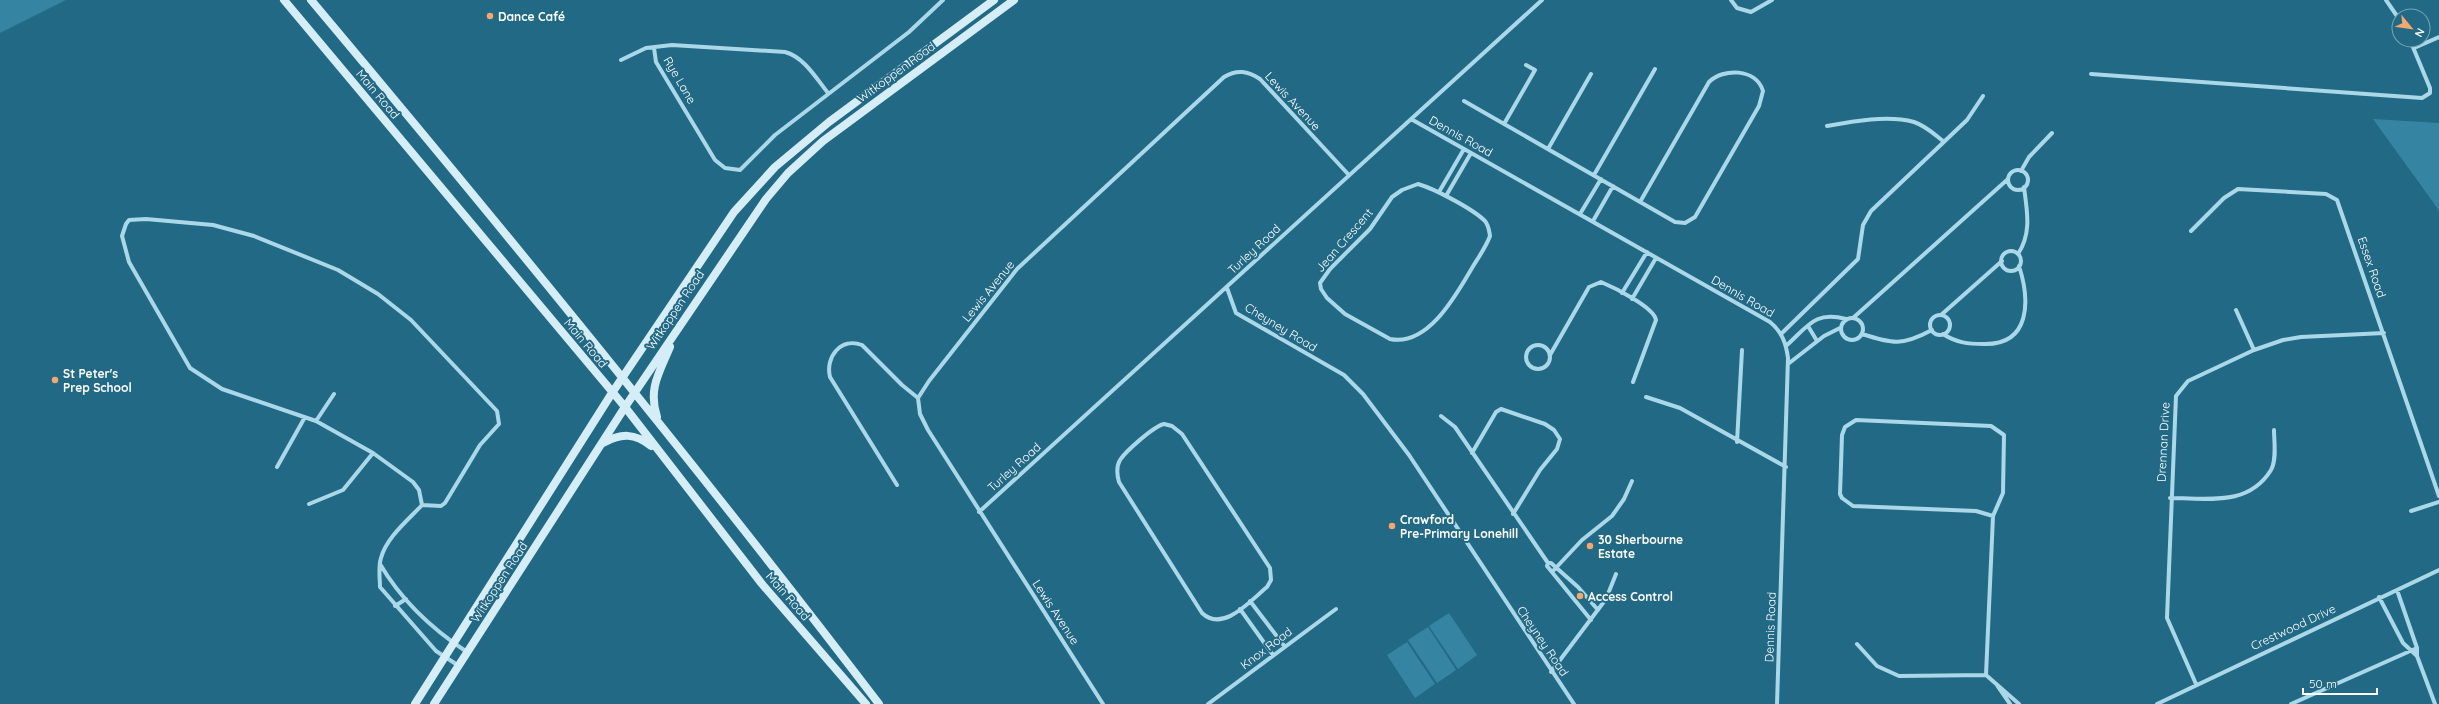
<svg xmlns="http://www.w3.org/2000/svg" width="2439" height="704" font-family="Quicksand,sans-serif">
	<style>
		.green { fill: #3585a2 }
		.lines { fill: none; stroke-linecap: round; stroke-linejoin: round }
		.minor { stroke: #aad8e9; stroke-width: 4 }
		.secondary { stroke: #d5edf7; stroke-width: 8 }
		.poi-dot { fill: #f5a76c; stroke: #226985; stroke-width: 1.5 }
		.labels { text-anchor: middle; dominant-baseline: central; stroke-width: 4; stroke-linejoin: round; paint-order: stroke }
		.poi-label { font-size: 12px; font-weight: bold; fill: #fff; stroke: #226985; text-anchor: start }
		.street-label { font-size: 12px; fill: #fff; stroke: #226985 }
	</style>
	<rect width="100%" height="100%" fill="#226985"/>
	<path class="green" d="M0 0H66L0 33Z
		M2373 119 2439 123V214L2438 209Z
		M1449 613 1477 655 1458 669 1429 626Z
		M1428 627 1456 670 1437 683 1408 640Z
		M1407 642 1435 684 1415 698 1387 655Z"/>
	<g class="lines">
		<path class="minor" d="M1731 0 1737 8 1751 12 1772 0
			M2386 0 2399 19
			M654 48 656 62 715 160 725 168 740 170 775 135 909 32 943 0
			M2414 48 2439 37
			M621 60 646 48 672 45 785 52C804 57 816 78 828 93
			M2091 74 2422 98 2430 93V88L2410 40
			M1464 101 1675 222 1685 223 1695 217 1759 106 1763 91C1756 68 1723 68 1709 82L1640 202
			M1411 119 1770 322C1782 332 1786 343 1788 358L1777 704
			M1504 124 1535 70 1526 65
			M1827 126C1854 121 1888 115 1914 122 1926 126 1934 134 1943 141
			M1548 149 1591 74
			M2008 180a10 10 0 1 1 20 0a10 10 0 1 1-20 0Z
			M2021 171 2029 157 2052 133
			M1594 175 1655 69
			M1418 184C1435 189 1473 209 1485 221 1489 226 1489 230 1490 236 1486 247 1478 258 1472 268 1456 295 1428 347 1390 339L1345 314 1327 298 1321 289 1320 283 1330 269 1370 229 1392 197 1402 190Z
			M1439 192 1464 149
			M1446 196 1471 153
			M1580 214 1601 179
			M1593 221 1613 186
			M2191 231 2224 198 2238 189 2326 194 2337 200 2439 496
			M2001 261a10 10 0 1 1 20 0a10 10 0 1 1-20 0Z
			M2018 254C2032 233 2027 211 2024 187
			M1227 288 1236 313 1344 375 1363 394 1409 455 1574 704
			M1622 293 1647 252
			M1632 299 1656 258
			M2236 310 2254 350
			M1941 315 2002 261
			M1930 325a10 10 0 1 1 20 0a10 10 0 1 1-20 0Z
			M1841 329a11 11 0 1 1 22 0a11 11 0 1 1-22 0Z
			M1853 318 2008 179
			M1808 326 1817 341
			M1781 334 1858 259 1863 225 1871 211 1967 120 1983 96
			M1862 334C1893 344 1902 346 1932 330
			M1943 334C1957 343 1968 344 1984 344 2031 345 2030 300 2019 266
			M1787 345C1809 325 1815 311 1846 319
			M1526 357a12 12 0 1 1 24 0a12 12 0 1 1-24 0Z
			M1550 355 1589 287 1601 282C1613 287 1654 307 1656 320L1633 382
			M1788 364 1824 336 1840 328
			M1646 397 1680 408 1786 467
			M1441 416 1455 427 1548 563 1547 566 1591 620
			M316 421 334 394
			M1164 424 1172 426 1182 434 1270 568 1271 580 1267 587C1250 601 1223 633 1202 613L1119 482C1117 475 1116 467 1120 460 1126 451 1154 426 1164 424Z
			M1737 442 1742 350
			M1472 453 1496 412 1501 409 1545 424 1554 430 1560 439 1557 449 1540 470 1513 514
			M277 467 305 417
			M897 485 830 377C825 357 841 337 862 345L902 385 918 398
			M2170 498C2208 498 2248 507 2271 470 2277 460 2274 441 2274 430
			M309 504 343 490 373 453
			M422 505 441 506 445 503 480 445 499 424 497 411 411 320 378 294 338 270 254 236 213 225 146 219 129 220 126 224 122 236 129 262 190 368 222 389 316 421 373 453 413 482 419 490 422 505C408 520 386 538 381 558 378 567 380 578 380 587L436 651 459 666
			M2411 511 2439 502
			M979 512C1167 342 1354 170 1542 0
			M1548 563H1551L1578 587 1598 610
			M380 564C401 600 432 629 467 652
			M1552 572 1582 540 1612 516 1624 499 1632 481
			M2397 590 2417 648V656L2435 704
			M2379 597 2403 643 2417 656
			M1250 601 1285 647
			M395 606 406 599
			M1240 609 1273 655
			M1857 644 1877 666 1899 676 1986 675 1993 516 2003 493 2004 435 1991 426 1856 420 1845 427 1842 435 1840 494 1842 498 1853 506 1976 511 1993 516
			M1551 672 1606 599 1616 574
			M1986 675 2019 704
			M2196 684 2167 618 2176 396 2188 381 2254 350 2283 340 2301 337 2384 333
			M1997 685 2010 704
			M1103 704 928 430 920 414 918 398 929 381 1017 269 1224 77C1237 69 1248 71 1260 79L1348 174
			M1208 704 1336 609
			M2157 704 2439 570
			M2291 704 2417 648"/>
		<path class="secondary" d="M284 0 625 407 762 584 866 704
			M311 0C505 231 696 464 879 704
			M657 417C648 389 659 373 670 347
			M603 443C621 433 635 433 651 446
			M415 704 612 393 734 212 775 167 829 122 994 0
			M434 704 625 407 766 199 788 173 823 141 1014 0"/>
	</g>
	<g class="poi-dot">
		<circle cx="490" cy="16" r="4"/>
		<circle cx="55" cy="380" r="4"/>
		<circle cx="1392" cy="526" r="4"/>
		<circle cx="1590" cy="546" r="4"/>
		<circle cx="1580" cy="596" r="4"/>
	</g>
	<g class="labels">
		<g class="poi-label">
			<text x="498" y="16">Dance Café</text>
			<text x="63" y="373">St Peter's<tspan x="63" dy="14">Prep School</tspan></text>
			<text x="1400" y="519">Crawford<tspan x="1400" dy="14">Pre-Primary Lonehill</tspan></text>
			<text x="1598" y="539">30 Sherbourne<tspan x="1598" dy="14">Estate</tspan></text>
			<text x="1588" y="596">Access Control</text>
		</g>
		<g class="street-label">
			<text transform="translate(896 72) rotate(-36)">Witkoppen Road</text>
			<text transform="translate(680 80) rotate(60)">Rye Lane</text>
			<text transform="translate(378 94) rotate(50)">Main Road</text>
			<text transform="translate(1293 101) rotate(47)">Lewis Avenue</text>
			<text transform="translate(1461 136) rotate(29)">Dennis Road</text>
			<text transform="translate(1344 240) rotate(-49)">Jean Crescent</text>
			<text transform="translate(1254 249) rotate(-43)">Turley Road</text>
			<text transform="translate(2372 267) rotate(71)">Essex Road</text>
			<text transform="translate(988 291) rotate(-51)">Lewis Avenue</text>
			<text transform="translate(1743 296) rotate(30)">Dennis Road</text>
			<text transform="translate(675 310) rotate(-56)">Witkoppen Road</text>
			<text transform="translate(1281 327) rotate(31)">Cheyney Road</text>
			<text transform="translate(586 343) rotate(50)">Main Road</text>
			<text transform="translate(2163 442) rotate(-87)">Drennan Drive</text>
			<text transform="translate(1014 467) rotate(-42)">Turley Road</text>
			<text transform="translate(499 582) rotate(-57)">Witkoppen Road</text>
			<text transform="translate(788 596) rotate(49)">Main Road</text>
			<text transform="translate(1056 612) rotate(57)">Lewis Avenue</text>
			<text transform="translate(1770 627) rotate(-88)">Dennis Road</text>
			<text transform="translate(2293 627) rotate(-25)">Crestwood Drive</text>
			<text transform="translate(1543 641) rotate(56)">Cheyney Road</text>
			<text transform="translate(1266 648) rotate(-37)">Knox Road</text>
		</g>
	</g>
	<g transform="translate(2411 28) rotate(119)"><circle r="19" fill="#226985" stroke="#7aa5b6"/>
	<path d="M0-3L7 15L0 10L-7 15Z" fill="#f5a76c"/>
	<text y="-6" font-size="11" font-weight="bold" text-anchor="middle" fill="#ffffff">N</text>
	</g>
	<path d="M2303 688v6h74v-6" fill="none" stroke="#ffffff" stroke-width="2"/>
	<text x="2309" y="688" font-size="12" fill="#ffffff" stroke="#226985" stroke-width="3" paint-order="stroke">50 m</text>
</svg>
